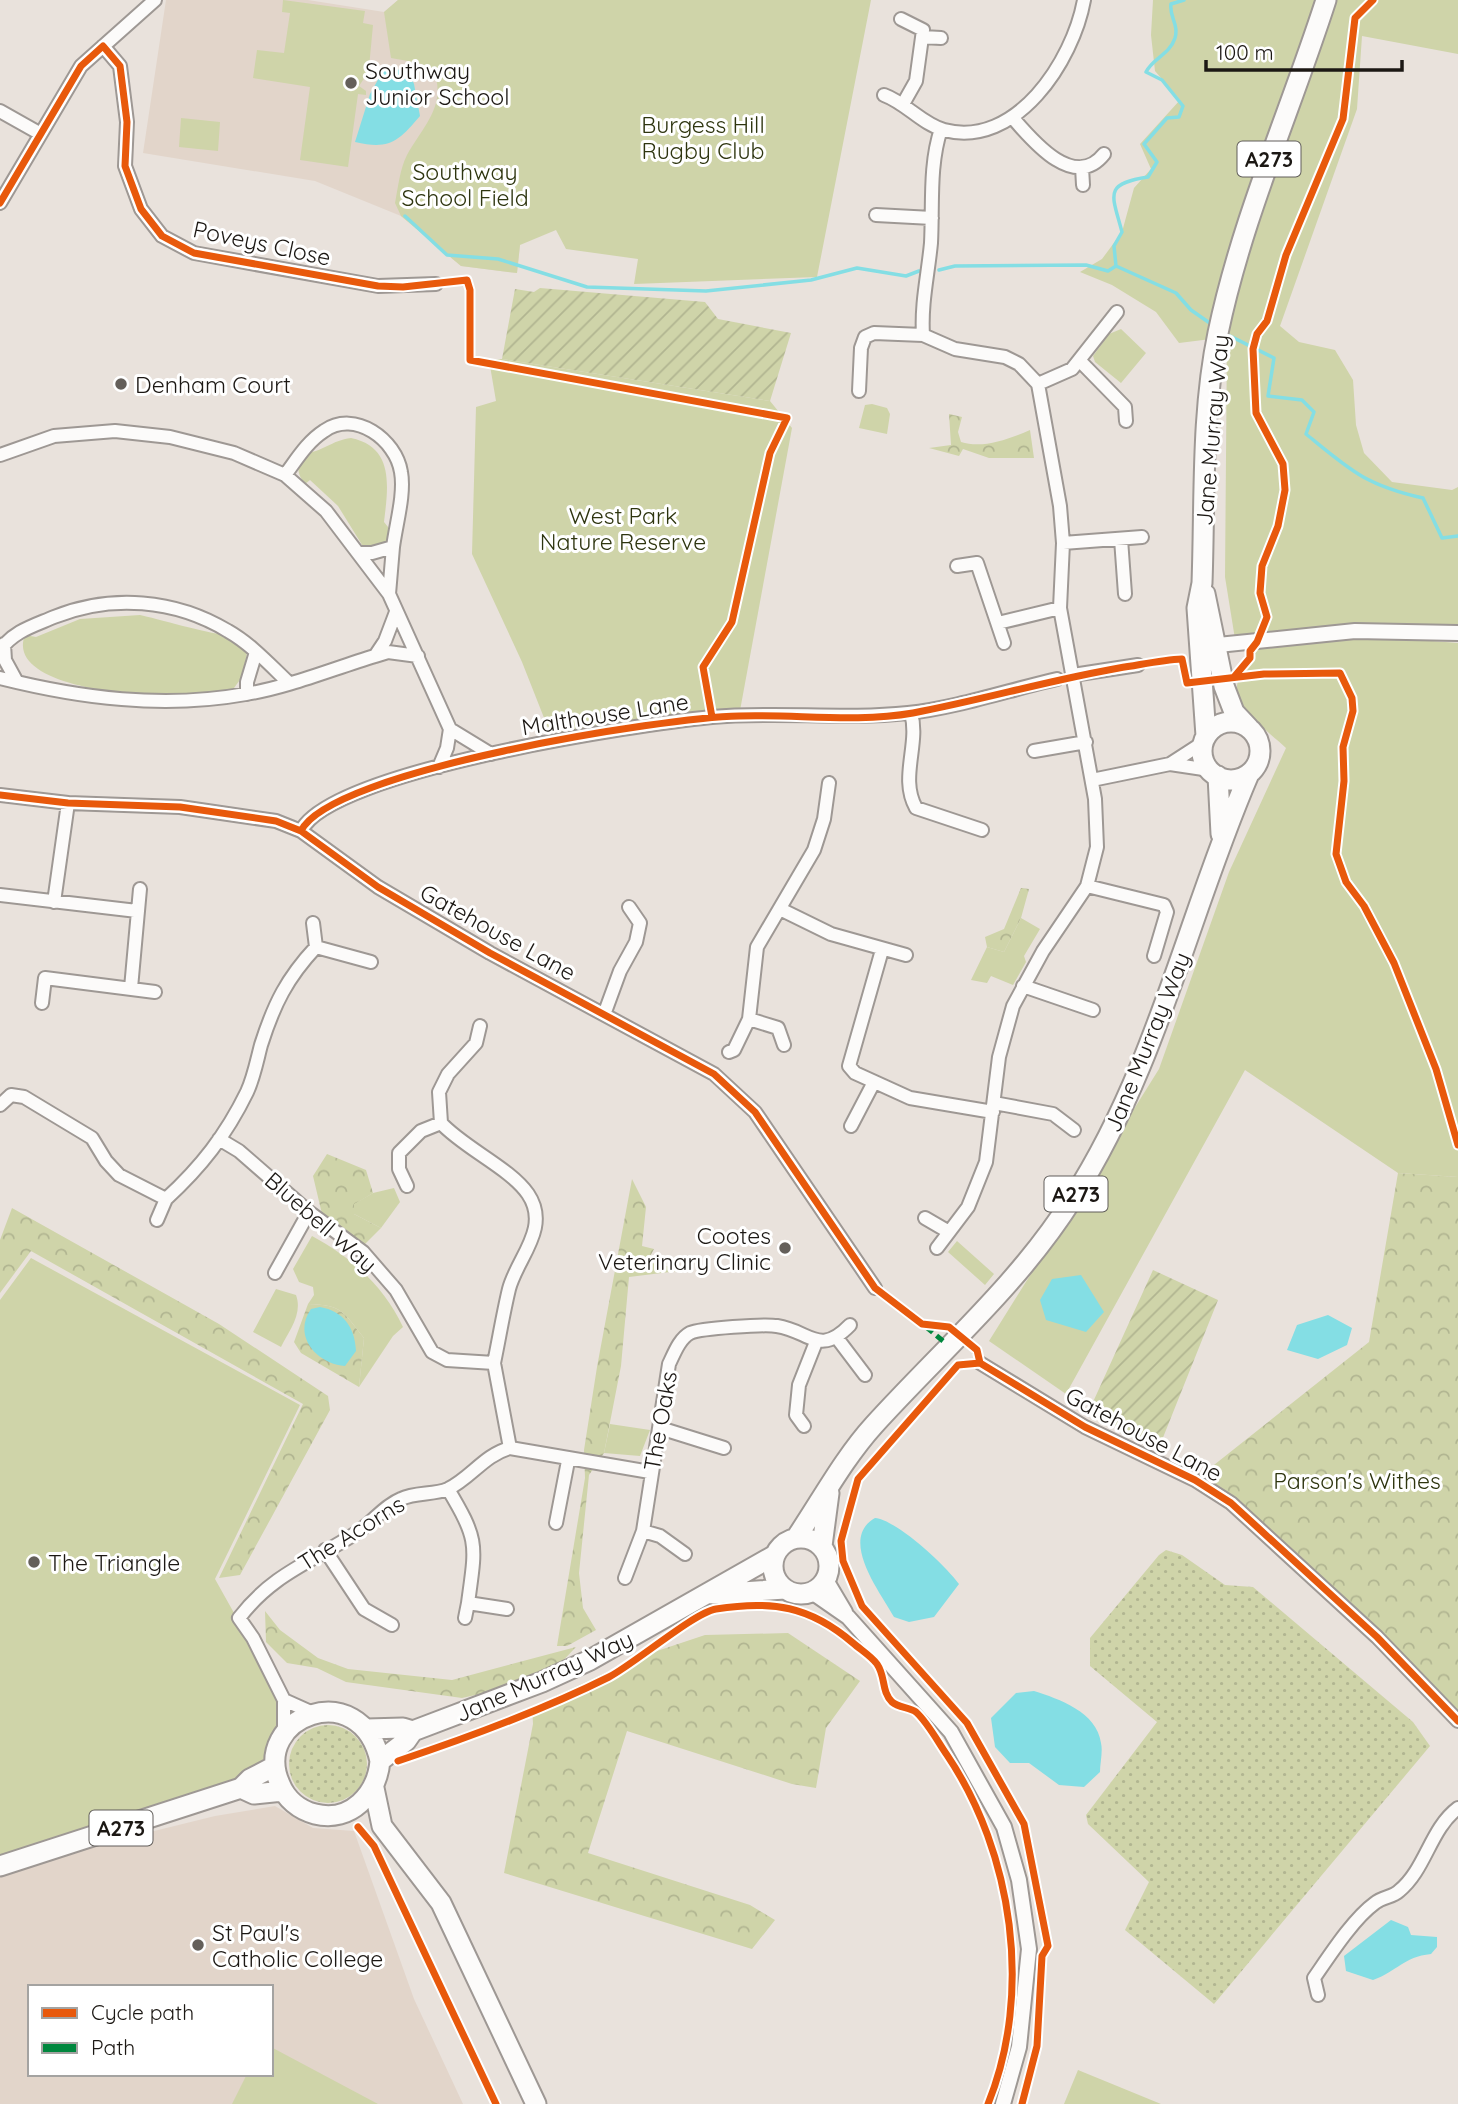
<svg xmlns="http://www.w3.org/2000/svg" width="1458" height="2104" font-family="Quicksand,sans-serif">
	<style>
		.built { fill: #e2d5ca; fill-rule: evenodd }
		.grass { fill: url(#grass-dots) }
		.forest { fill: url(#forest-crowns) }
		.park { fill: #cfd4a9 }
		.garden { fill: url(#garden-furrows) }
		.water { fill: #84dee4 }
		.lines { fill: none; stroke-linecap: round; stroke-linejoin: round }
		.stream { stroke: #84dee4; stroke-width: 3.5 }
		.minor-casing { stroke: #9e9894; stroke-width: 16 }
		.tertiary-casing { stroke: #9e9894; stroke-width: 18 }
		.primary-casing { stroke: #9e9894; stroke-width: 23 }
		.minor { stroke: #fcfbfa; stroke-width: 12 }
		.tertiary { stroke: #fcfbfa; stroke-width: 14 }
		.primary { stroke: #fcfbfa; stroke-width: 19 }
		.quiet { stroke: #00873e; stroke-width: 5; stroke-dasharray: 10 5; stroke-linecap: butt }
		.cycleway-casing { stroke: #fff; stroke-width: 11 }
		.cycleway { stroke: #e8590c; stroke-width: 7 }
		.poi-dot { fill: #645f5a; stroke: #fff; stroke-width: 2.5 }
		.labels { text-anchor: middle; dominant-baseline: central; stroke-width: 6; stroke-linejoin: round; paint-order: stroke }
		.shield { fill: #fff; stroke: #605d5a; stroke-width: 2 }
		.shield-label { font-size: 21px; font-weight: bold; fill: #1c1814 }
		.poi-label { font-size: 23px; fill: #1c1814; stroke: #fff; text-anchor: start }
		.park-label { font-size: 23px; fill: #2e350f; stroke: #fff }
		.street-label { font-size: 23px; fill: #1c1814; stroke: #fff }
	</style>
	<defs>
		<pattern id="grass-dots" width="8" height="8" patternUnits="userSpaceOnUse" patternTransform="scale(1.75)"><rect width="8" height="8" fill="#cfd4a9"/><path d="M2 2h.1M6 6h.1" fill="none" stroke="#b1b591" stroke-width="1.8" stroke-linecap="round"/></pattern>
		<pattern id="forest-crowns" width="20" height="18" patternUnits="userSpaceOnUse" patternTransform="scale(1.75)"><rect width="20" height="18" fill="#cfd4a9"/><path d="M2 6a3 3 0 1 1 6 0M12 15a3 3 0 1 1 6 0" fill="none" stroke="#b1b591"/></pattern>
		<pattern id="garden-furrows" width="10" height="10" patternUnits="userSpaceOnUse" patternTransform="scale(1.75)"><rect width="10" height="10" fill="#cfd4a9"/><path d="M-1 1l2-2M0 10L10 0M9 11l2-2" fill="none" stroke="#b1b591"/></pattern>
	</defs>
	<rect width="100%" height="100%" fill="#e9e2dc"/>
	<path class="built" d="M166 0H308L384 12 398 0 520 245 517 273 461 266 401 216 315 181 143 153Z
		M275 1806 313 1828 354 1831 414 1999 463 2104H0V1869L215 1816ZM30 1987H271V2074H30Z"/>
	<path class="grass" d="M1166 1550 1182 1555 1225 1585 1253 1587 1413 1722 1430 1746 1214 2004 1125 1930 1149 1882 1088 1824 1086 1815 1157 1722 1090 1666V1638L1159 1555Z
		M289 1764a39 39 0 1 1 78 0a39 39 0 1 1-78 0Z"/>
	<path class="forest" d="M949 414 962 417 958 432 961 442C983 449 1009 439 1030 430L1034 458H989L963 449 959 456 929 448 951 445Z
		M1021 888 1029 889 1021 918 1004 952 987 947 985 937 1004 929Z
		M327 1154 366 1170 373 1193 355 1204 354 1214 381 1228 364 1245 322 1214 313 1176Z
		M1398 1173 1458 1177V1721L1231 1503 1195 1480 1369 1342Z
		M632 1179 646 1207 642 1246 654 1249 647 1262 686 1270 629 1277 621 1366 604 1453 589 1475 579 1573 583 1608 596 1630 567 1646H557L585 1478 584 1450 597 1367Z
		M12 1208 219 1324 328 1396 330 1410 240 1575 219 1578 303 1404 31 1251 0 1293V1240Z
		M308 1304C343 1305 343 1312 364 1338L359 1387 301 1353 294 1342Z
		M265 1611 280 1630 318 1658 348 1669 452 1680 576 1647 554 1670 502 1689 462 1698 346 1682 317 1668 287 1663 266 1642Z
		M788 1633 860 1681 826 1728 816 1788 792 1784 627 1731 588 1853 750 1905 775 1920 752 1949 504 1873 533 1724 532 1707 639 1657 705 1635Z"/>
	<path class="park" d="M283 0 365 11 363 23 373 25 368 78 365 77 359 86 366 91V95L358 94 348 167 300 160 310 87 253 78 257 50 284 53 290 13 282 12Z
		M398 0H871L817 277 634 284 638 259 566 249 556 230 520 245 517 273 461 266 401 216 395 203C398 188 400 168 407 155 423 126 448 105 433 69L419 63 391 58 384 12Z
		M1153 0H1458V54L1362 36 1357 109 1280 326 1299 342 1335 350 1353 380 1356 425 1364 453 1392 482 1452 490 1458 487V628L1382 626 1235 639 1225 577 1227 337 1179 343 1156 312 1112 285 1080 272 1102 259 1122 232 1134 188 1151 169 1140 144 1180 100 1155 71 1151 35Z
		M181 118 220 122 218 151 179 147Z
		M1121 329 1146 353 1121 383 1095 362 1093 356 1109 334Z
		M502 359 770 401 792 428 739 716 550 733 522 662 472 554 476 407 496 401 489 360Z
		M872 404 887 408 890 414 887 434 859 428 865 405Z
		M351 438C395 447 388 488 384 522L392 532 389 542 380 547 364 548 338 506 310 480 305 484C295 471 298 466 304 453 321 453 332 440 351 438Z
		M140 615C155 618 216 636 225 634L247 653 242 677 234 688C205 704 0 698 25 635L36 637 80 619Z
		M1380 637 1458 643V1177L1398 1173 1245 1070 1066 1394 989 1341 1159 1069 1229 872 1286 748C1272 734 1234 709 1237 686 1239 671 1253 662 1257 648Z
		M1021 918 1040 929 1024 956 1026 962 1013 985 991 976 987 983 971 980 987 947 1004 952Z
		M394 1188 400 1202 381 1228 354 1214V1204L373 1193Z
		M312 1236C352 1258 383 1285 403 1327L393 1336 359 1387 364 1338C343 1312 343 1305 308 1304L314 1295 313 1287 299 1282 293 1269Z
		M957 1241 994 1274 985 1285 948 1252Z
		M31 1258 300 1405 215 1579 295 1722 275 1766 0 1864V1300Z
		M276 1289 296 1295C303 1314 289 1331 281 1347L253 1332Z
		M610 1424 650 1430 640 1456 604 1453Z
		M271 2047 378 2104H232L247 2074H271Z
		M1078 2070 1161 2104H1064Z"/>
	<path class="garden" d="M540 288 705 302 718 319 791 333 770 401 502 359 515 289 534 292Z
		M1153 1270 1218 1300 1160 1445 1088 1413Z"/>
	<path class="water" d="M384 69 408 70 414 84 420 116C398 142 389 150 355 142L370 94Z
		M1081 1275 1104 1312 1086 1332 1046 1320 1040 1300 1052 1279Z
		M320 1307C343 1311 355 1327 356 1351L345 1366C317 1364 292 1336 311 1309Z
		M1328 1315 1352 1328 1347 1345 1318 1359 1287 1350 1297 1325Z
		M875 1518C897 1520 945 1565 959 1584L934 1617 909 1622 894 1617C881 1593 838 1539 875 1518Z
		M1034 1691C1059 1699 1097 1712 1101 1743 1103 1752 1100 1763 1100 1772L1084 1787 1059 1785 1029 1763H1010L995 1747 991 1718 1016 1693Z
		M1391 1920 1408 1927 1411 1935 1437 1937V1947L1431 1954C1403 1957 1398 1971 1373 1980L1346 1971 1344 1956Z"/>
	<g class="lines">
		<path class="stream" d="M405 216 447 255 498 259 587 287 706 291 811 280 857 268 906 276 919 271
			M1116 266 1176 293 1191 310 1214 326
			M1116 266 1114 246 1122 232C1112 194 1103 184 1148 177L1157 162 1144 144 1167 118 1179 117 1183 106 1162 80 1146 72C1152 59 1170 54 1175 38 1179 24 1169 17 1171 4L1184 0
			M939 270 955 266 1086 265 1108 271 1116 266
			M1226 334 1274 358 1268 396 1302 400 1314 412 1306 434C1350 470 1365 485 1423 498L1442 538 1458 536"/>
		<g class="minor-casing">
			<path id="minor" d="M901 19 923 30 916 81 903 104
				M923 37 941 38
				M103 46 120 66 127 122 125 166 141 209 162 236 194 253 378 286 436 284
				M884 95C906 103 922 124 944 130 1016 149 1073 61 1084 0
				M0 111 39 133
				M1012 117C1031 139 1074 192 1104 154
				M1082 167 1083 185
				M0 203 81 66 155 0
				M876 215 932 218
				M923 335C921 303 928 275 931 243 933 205 929 165 941 129
				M1080 361 1125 407 1126 421
				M1038 384 1072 369 1117 312
				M859 391 861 348 865 337 874 333 923 335 955 349 1005 357 1019 364 1038 384 1060 506 1063 543 1060 608 1095 799 1097 847 1087 886 1043 951 1013 1006 999 1057 986 1162 968 1207 937 1248
				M0 455 54 436 115 431 170 437 234 453 285 475 326 511 389 594 450 729 491 754
				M285 475C297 459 307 442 324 431 355 409 396 440 401 472 405 494 396 524 393 547L372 553H360
				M1121 539 1125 594
				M1063 543 1142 537
				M957 566 977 563 1004 643
				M389 594 393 547
				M998 623 1060 608
				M4 644 5 660 17 682
				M0 650C14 631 33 626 54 617 111 594 175 599 228 631 251 644 270 665 289 683
				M375 656 388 652 418 656
				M1073 675 1138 665
				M0 678C80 698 163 709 246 694 289 687 332 669 375 656L385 641 396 612
				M247 694V682L256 652
				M911 713C920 744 899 778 916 808L982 830
				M1034 751 1086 742
				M1170 764 1204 742
				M439 767 447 748 450 729
				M1092 780 1170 764 1210 770
				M0 795 68 803 180 807 276 821 301 831 378 887 490 953 714 1074 755 1112 875 1288
				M301 831C330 770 641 724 712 717 777 711 843 720 908 713 956 708 1009 690 1057 679
				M1087 886 1164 905 1167 912 1154 956
				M0 895 137 911
				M54 902 68 803
				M780 909 831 934 906 955
				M313 923 316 947 371 962
				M882 950 849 1066 855 1073 910 1098 993 1112
				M1023 986 1093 1010
				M131 988 140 889
				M42 1003 45 978 155 992
				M605 1012 620 971 636 942 640 923 629 907
				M749 1019 778 1028 784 1045
				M729 1052 734 1050 749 1019 757 947 814 850 824 819 829 783
				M994 1103 1053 1114 1074 1130
				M0 1105 11 1095 24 1097 92 1138 106 1161 119 1175 166 1199C201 1167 226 1135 247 1092 254 1077 257 1060 261 1045 274 1004 287 978 316 947
				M441 1123C464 1148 510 1168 528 1194 551 1228 517 1258 509 1289 503 1314 499 1339 494 1363
				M851 1126 874 1082
				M219 1139 239 1151 309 1212 363 1252 396 1290 432 1352 447 1360 494 1363 510 1448 650 1472
				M407 1186 399 1169V1153L421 1131 441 1123 439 1092 448 1074 476 1043 480 1026
				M925 1218 949 1232
				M157 1220 166 1199
				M275 1273 309 1212
				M837 1338 865 1375
				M980 1363 1085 1427 1195 1480 1231 1503 1377 1637 1458 1721
				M804 1426 796 1415 799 1385 816 1342
				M660 1428 724 1448
				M448 1489C479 1541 476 1544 468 1603L507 1609
				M556 1523 568 1461
				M643 1531 660 1536 685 1554
				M325 1550 364 1609 392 1625
				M625 1578 643 1531 669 1364C674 1354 679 1339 690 1333 701 1328 765 1324 777 1326 810 1331 819 1357 850 1325
				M465 1618 468 1603
				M284 1700 313 1713
				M284 1734V1700L253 1638 239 1618C274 1572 315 1561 359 1531 374 1521 384 1506 401 1499 415 1492 434 1495 448 1489 471 1478 484 1455 510 1448
				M1318 1995 1314 1978C1330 1955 1353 1919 1375 1903 1382 1897 1393 1897 1399 1891 1426 1869 1430 1829 1458 1808"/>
		</g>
		<g class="tertiary-casing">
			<path id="tertiary" d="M1218 645 1355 631 1458 633
				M826 1580 845 1612
				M812 1592 848 1617 951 1732 1004 1827 1019 1880 1029 1949 1019 2047 1003 2104"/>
		</g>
		<g class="primary-casing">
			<path id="primary" d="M1205 594 1224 686 1234 712 1249 728
				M1202 751a29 29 0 1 1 58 0a29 29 0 1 1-58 0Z
				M1206 736 1197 608 1202 583C1205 501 1201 414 1218 333 1242 218 1290 112 1326 0
				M1218 776 1221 834
				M773 1566a28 28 0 1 1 56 0a28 28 0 1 1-56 0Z
				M796 1538C821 1501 844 1458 874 1425 942 1350 1019 1284 1073 1198 1157 1067 1188 915 1249 774
				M822 1546 829 1493
				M713 1594 785 1589
				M367 1729 403 1728 413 1731
				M413 1731 542 1682 590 1660 775 1555
				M380 1761C361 1674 250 1717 280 1784 286 1799 299 1810 315 1814 351 1823 377 1794 380 1761L406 1741 413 1731
				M241 1788 254 1794 283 1791
				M374 1788 382 1826 441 1903 536 2104
				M0 1866 241 1788 250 1779 275 1766"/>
		</g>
		<use href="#minor" class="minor"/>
		<use href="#tertiary" class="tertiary"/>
		<use href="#primary" class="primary"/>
		<path class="quiet" d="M925 1326 943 1341"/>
		<g class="cycleway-casing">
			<path id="cycleway" d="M0 203 81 66 103 46 120 66 127 122 125 166 141 209 162 236 194 253 378 286 403 287 467 280 470 290V360L787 418 770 453 732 622 703 667 712 717
				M1234 677 1250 658V651L1257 642 1267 617 1260 593 1262 566 1278 526 1285 490 1283 464 1256 413 1253 349 1257 334 1267 321 1286 255 1343 119 1355 18 1373 0
				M0 795 68 803 180 807 276 821 301 831 378 887 490 953 714 1074 755 1112 875 1288 922 1324 949 1327 977 1350 980 1363 1085 1427 1195 1480 1231 1503 1377 1637 1458 1721
				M301 831C330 770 667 717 739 716 796 714 856 723 913 713 982 700 1050 680 1119 668 1140 665 1161 660 1182 659L1187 683 1264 674 1340 673 1352 698 1353 711 1343 747 1344 781 1336 854 1346 882 1364 906 1394 963 1436 1069 1458 1145
				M980 1363 958 1365 858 1479 841 1541 843 1561 862 1606 967 1723 1024 1824 1048 1946 1042 1956 1037 2046 1022 2104
				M398 1761C470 1737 541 1711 609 1677 634 1664 695 1612 716 1609 772 1600 810 1606 853 1643 861 1650 871 1656 877 1664 886 1677 881 1691 892 1702 899 1708 910 1707 916 1712 928 1723 938 1742 947 1755 1013 1853 1033 1993 988 2104
				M358 1827 374 1846 496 2104"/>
		</g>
		<use href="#cycleway" class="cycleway"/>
	</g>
	<g class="poi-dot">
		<circle cx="351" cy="83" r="7"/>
		<circle cx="121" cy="384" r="7"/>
		<circle cx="785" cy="1248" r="7"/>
		<circle cx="34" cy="1562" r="7"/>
		<circle cx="198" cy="1945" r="7"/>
	</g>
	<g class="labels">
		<g class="shield">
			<rect x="1237.5" y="141.5" width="63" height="35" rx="5"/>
			<rect x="1044.5" y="1176.5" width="63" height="35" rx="5"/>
			<rect x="89.5" y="1810.5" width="63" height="35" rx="5"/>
		</g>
		<g class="shield-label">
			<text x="1269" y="159">A273</text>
			<text x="1076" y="1194">A273</text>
			<text x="121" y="1828">A273</text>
		</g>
		<g class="poi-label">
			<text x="365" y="70">Southway<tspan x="365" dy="26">Junior School</tspan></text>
			<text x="135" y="384">Denham Court</text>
			<text x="771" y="1235" text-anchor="end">Cootes<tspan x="771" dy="26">Veterinary Clinic</tspan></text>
			<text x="48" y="1562">The Triangle</text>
			<text x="212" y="1932">St Paul's<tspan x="212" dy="26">Catholic College</tspan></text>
		</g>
		<g class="park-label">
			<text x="703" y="124">Burgess Hill<tspan x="703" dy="26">Rugby Club</tspan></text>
			<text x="465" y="171">Southway<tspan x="465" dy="26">School Field</tspan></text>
			<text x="623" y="515">West Park<tspan x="623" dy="26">Nature Reserve</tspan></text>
			<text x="1357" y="1480">Parson's Withes</text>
		</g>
		<g class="street-label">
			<text transform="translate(262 243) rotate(12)">Poveys Close</text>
			<text transform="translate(1212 430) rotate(-85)">Jane Murray Way</text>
			<text transform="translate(605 714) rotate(-9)">Malthouse Lane</text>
			<text transform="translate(498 932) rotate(29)">Gatehouse Lane</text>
			<text transform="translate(1147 1042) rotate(-68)">Jane Murray Way</text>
			<text transform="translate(321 1222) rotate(41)">Bluebell Way</text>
			<text transform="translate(660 1421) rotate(-80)">The Oaks</text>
			<text transform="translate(1144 1434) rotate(28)">Gatehouse Lane</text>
			<text transform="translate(351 1533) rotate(-32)">The Acorns</text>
			<text transform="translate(544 1676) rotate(-24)">Jane Murray Way</text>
		</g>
	</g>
	<rect x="28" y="1985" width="245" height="91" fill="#ffffff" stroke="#a4a3a1" stroke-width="2"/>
	<rect x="42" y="2008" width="35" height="10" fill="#e8590c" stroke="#a4a3a1" stroke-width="2"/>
	<text x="91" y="2020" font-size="21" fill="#1c1814">Cycle path</text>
	<rect x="42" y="2043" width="35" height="10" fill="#00873e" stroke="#a4a3a1" stroke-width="2"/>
	<text x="91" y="2055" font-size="21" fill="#1c1814">Path</text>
	<path d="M1206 60v10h196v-10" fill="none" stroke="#1c1814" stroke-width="3.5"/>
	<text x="1216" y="60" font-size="21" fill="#1c1814" stroke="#ffffff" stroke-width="5" paint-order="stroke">100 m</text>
</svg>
